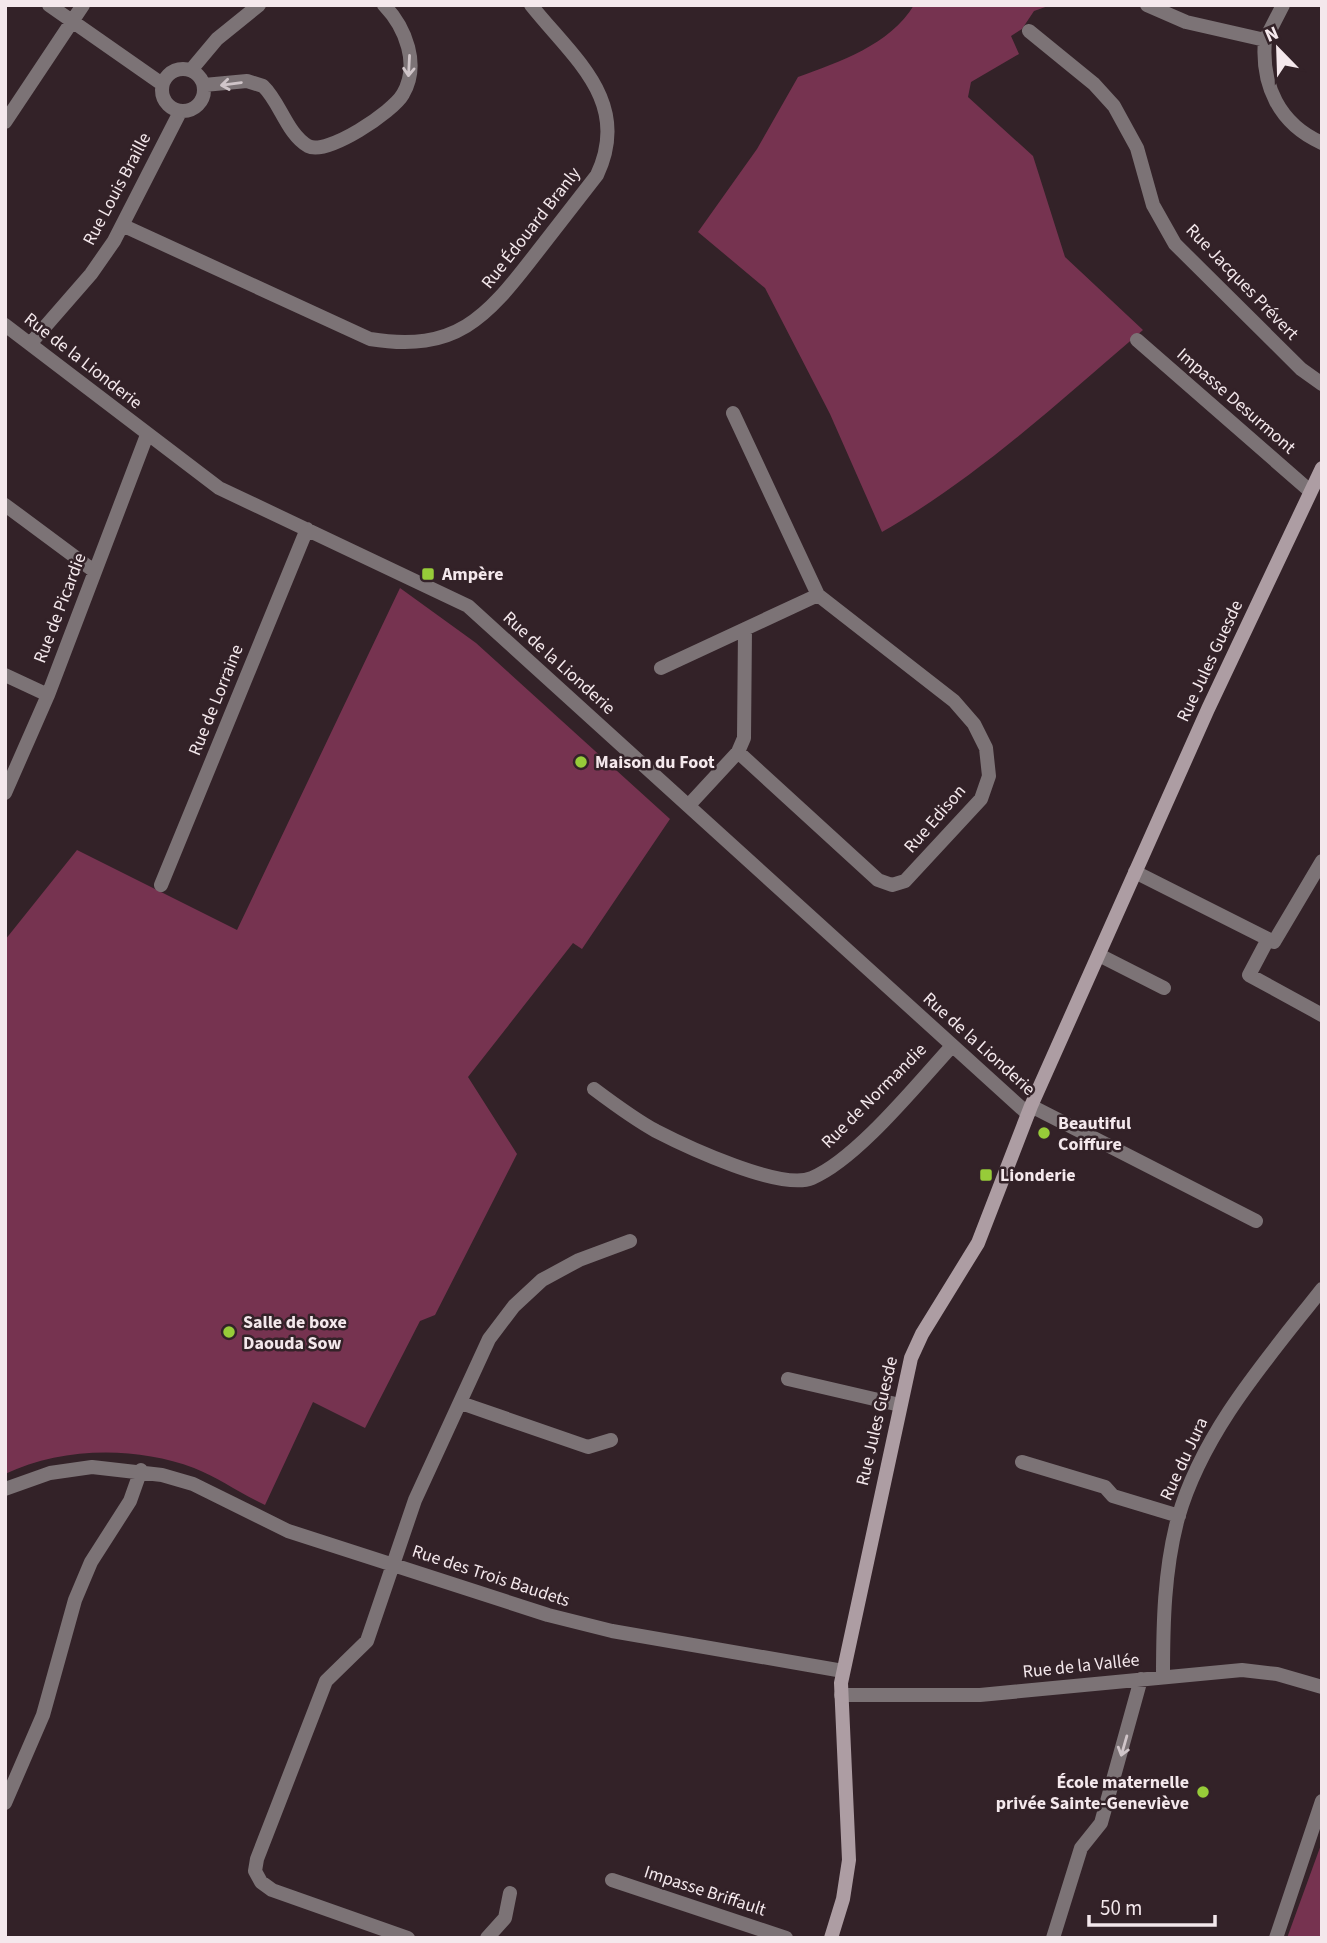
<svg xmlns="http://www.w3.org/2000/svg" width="1327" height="1943" font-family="'Source Sans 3',sans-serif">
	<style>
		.green { fill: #763350 }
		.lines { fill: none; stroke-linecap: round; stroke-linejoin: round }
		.minor { stroke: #7c7376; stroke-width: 14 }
		.secondary { stroke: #ad9da3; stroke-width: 14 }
		.oneway { stroke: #d0c5c9 }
		.poi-dot { fill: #97cc39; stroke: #332228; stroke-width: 2.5 }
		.labels { text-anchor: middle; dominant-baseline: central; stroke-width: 5; stroke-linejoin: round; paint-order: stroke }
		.street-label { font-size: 18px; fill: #f4e8ec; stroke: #332228 }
		.poi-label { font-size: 18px; font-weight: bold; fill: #f4e8ec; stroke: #332228; text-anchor: start }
	</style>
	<rect width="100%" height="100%" fill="#332228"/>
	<path class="green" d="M914 5H1051L1034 11 1022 29 1011 36 1019 54 971 82 968 97 1033 156 1065 257 1143 330C1060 401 977 478 882 532L830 414 765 288 698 232 757 149 798 77C839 62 890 45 914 5Z
		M400 588 476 643 670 819 582 949 573 943 468 1077 517 1154 435 1315 420 1321 365 1428 313 1402 265 1505C241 1494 219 1478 194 1468 135 1446 62 1447 5 1474V940L77 850 237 930Z
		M1322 1842V1938H1287Z"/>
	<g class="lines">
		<path class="minor" d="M49 5 162 84
			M1147 5 1186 22 1265 40C1261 85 1279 124 1322 143
			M1029 31 1094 84 1114 106 1137 148 1153 205 1175 244 1301 369 1322 384
			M1265 40 1283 5
			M162 90a21 21 0 1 1 42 0a21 21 0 1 1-42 0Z
			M191 70 217 39 259 5
			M204 85 247 81 263 86C280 102 287 134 308 146 327 156 393 112 403 94 420 65 406 28 384 5
			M5 122 83 5
			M124 226 370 339C456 353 486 318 534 256 555 229 576 202 597 175 632 101 573 58 531 5
			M5 325 219 488 468 606 1028 1114
			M1137 340 1310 491
			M30 344 91 274 114 241 180 112
			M733 413 818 595 954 701 974 724 986 748 989 776 981 799 905 881 892 885 878 880 738 752
			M5 505 94 571
			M661 668 818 595
			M5 675 48 695
			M5 793 48 695 147 435
			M689 805 738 752 744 738 745 629
			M1322 861 1274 942 1268 939 1249 975 1322 1015
			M1135 872 1268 939
			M161 885 307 529
			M1099 955 1164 988
			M594 1089C614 1104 634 1119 656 1131 687 1147 781 1191 812 1178 857 1159 918 1083 952 1046
			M1031 1106 1256 1221
			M788 1379 900 1405
			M461 1403 588 1447 611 1440
			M1022 1462 1105 1487 1113 1496 1179 1516
			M5 1489 50 1473 92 1467 162 1475 193 1484 288 1531 548 1615 612 1631 843 1671
			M1163 1677C1163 1625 1164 1570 1178 1518 1203 1431 1267 1359 1322 1289
			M841 1695H980L1242 1670 1277 1674 1322 1687
			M5 1803 43 1715 75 1600 91 1562 130 1501 141 1470
			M612 1880 786 1938
			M408 1938 272 1890 261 1882 255 1871 257 1859 326 1681 367 1641 415 1500 489 1339 514 1306 542 1280 579 1260 630 1241
			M487 1938 505 1918 510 1893
			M1053 1938 1081 1848 1101 1823 1141 1679
			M1276 1938 1322 1801"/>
		<path class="secondary" d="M831 1938 843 1899 849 1860 841 1683 911 1358 922 1334 978 1243 1031 1106 1208 709 1322 468"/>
	</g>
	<defs><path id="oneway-shaft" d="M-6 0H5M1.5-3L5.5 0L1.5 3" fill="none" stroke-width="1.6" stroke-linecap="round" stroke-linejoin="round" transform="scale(1.75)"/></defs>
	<g class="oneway">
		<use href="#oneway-shaft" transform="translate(409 66) rotate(93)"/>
		<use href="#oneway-shaft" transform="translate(231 84) rotate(172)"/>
		<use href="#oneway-shaft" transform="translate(1124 1746) rotate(106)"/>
	</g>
	<g class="poi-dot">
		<rect x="421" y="567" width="14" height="14" rx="3.5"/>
		<circle cx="581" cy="762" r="7"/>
		<circle cx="1044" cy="1133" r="7"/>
		<rect x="979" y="1168" width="14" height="14" rx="3.5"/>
		<circle cx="229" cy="1332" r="7"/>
		<circle cx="1203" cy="1792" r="7"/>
	</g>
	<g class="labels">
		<g class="street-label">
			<text transform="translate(117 189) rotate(-62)">Rue Louis Braille</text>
			<text transform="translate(531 228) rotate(-52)">Rue Édouard Branly</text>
			<text transform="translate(1242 282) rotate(46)">Rue Jacques Prévert</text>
			<text transform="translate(83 361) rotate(38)">Rue de la Lionderie</text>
			<text transform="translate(1236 401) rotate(41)">Impasse Desurmont</text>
			<text transform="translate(60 608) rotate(-69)">Rue de Picardie</text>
			<text transform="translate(1210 661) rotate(-65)">Rue Jules Guesde</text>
			<text transform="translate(559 663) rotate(42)">Rue de la Lionderie</text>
			<text transform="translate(216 700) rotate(-68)">Rue de Lorraine</text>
			<text transform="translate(935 819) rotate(-49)">Rue Edison</text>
			<text transform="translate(979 1044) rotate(42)">Rue de la Lionderie</text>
			<text transform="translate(874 1096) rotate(-45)">Rue de Normandie</text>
			<text transform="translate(877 1421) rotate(-77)">Rue Jules Guesde</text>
			<text transform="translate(1184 1459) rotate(-65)">Rue du Jura</text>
			<text transform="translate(491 1576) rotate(18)">Rue des Trois Baudets</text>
			<text transform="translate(1081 1666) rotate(-6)">Rue de la Vallée</text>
			<text transform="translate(705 1891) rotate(18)">Impasse Briffault</text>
		</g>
		<g class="poi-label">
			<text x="442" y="574">Ampère</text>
			<text x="595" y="762">Maison du Foot</text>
			<text x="1058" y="1123">Beautiful<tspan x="1058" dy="21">Coiffure</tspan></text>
			<text x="1000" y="1175">Lionderie</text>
			<text x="243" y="1322">Salle de boxe<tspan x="243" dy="21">Daouda Sow</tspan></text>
			<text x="1189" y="1782" text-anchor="end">École maternelle<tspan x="1189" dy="21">privée Sainte-Geneviève</tspan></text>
		</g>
	</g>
	<rect width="1327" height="1943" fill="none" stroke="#f4e8ec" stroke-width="14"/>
	<g transform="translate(1278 49) rotate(337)" stroke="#332228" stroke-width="5" paint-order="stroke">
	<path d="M0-5L12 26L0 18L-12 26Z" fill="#f4e8ec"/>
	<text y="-10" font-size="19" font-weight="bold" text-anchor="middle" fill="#f4e8ec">N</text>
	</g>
	<path d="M1089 1915v10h126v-10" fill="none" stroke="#f4e8ec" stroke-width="3.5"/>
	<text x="1100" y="1915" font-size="21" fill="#f4e8ec" stroke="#332228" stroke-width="5" paint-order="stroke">50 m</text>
</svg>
